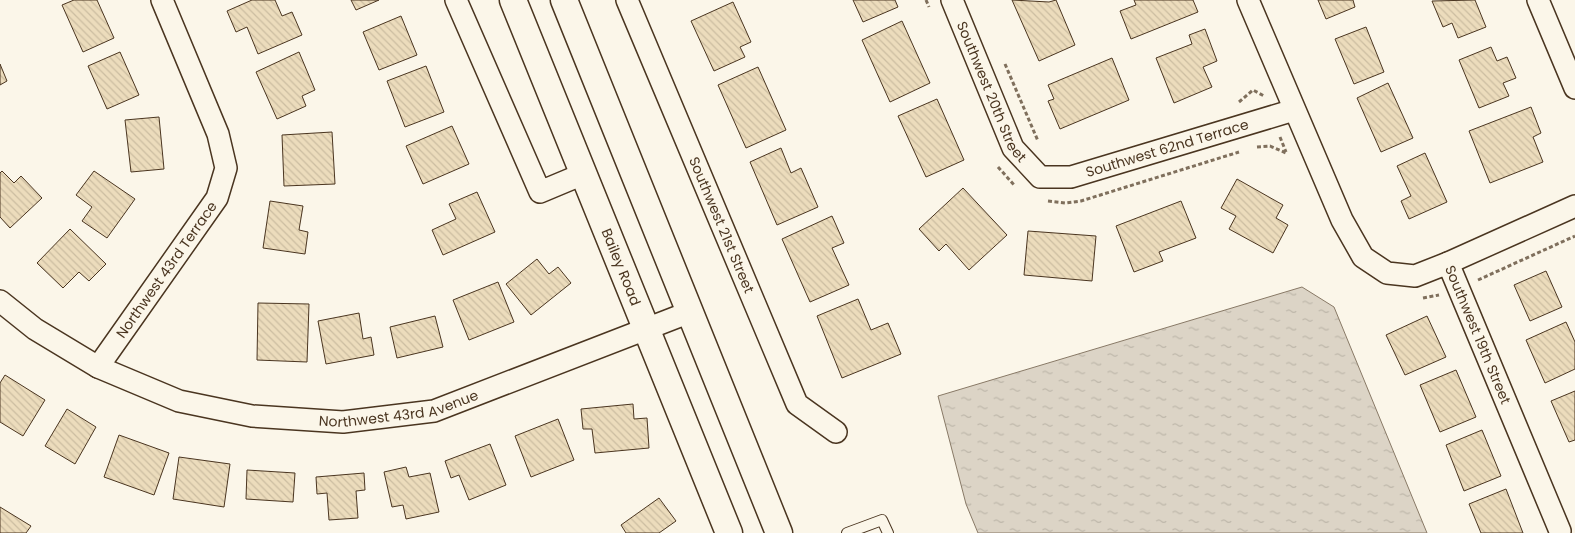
<svg xmlns="http://www.w3.org/2000/svg" width="1575" height="533" font-family="Poppins,sans-serif">
	<style>
		.water { fill: url(#water-ripples); stroke: #887966 }
		.building { fill: url(#building-back-hatch); stroke: #4a3520 }
		.lines { fill: none; stroke-linecap: round; stroke-linejoin: round }
		.service-casing { stroke: #4a3520; stroke-width: 12 }
		.minor-casing { stroke: #4a3520; stroke-width: 24 }
		.tertiary-casing { stroke: #4a3520; stroke-width: 29 }
		.path { stroke: #7f6f5c; stroke-width: 3; stroke-dasharray: 4 2.5; stroke-linecap: butt }
		.service { stroke: #fbf6e9; stroke-width: 10 }
		.minor { stroke: #fbf6e9; stroke-width: 21 }
		.tertiary { stroke: #fbf6e9; stroke-width: 26 }
		.labels { text-anchor: middle; dominant-baseline: central; stroke-width: 4; stroke-linejoin: round; paint-order: stroke }
		.street-label { font-size: 14px; fill: #4a3520; stroke: #fbf6e9 }
	</style>
	<defs>
		<pattern id="water-ripples" width="26" height="14" patternUnits="userSpaceOnUse" patternTransform="scale(1.25)"><rect width="26" height="14" fill="#dcd4c6"/><path d="M2 4q2-2 4 0t4 0M15 11q2-2 4 0t4 0" fill="none" stroke="#beb7aa"/></pattern>
		<pattern id="building-back-hatch" width="6" height="6" patternUnits="userSpaceOnUse" patternTransform="scale(1.25)"><rect width="6" height="6" fill="#ecdcbc"/><path d="M-1 5l2 2M0 0l6 6M5-1l2 2" fill="none" stroke="#ccbda1"/></pattern>
	</defs>
	<rect width="100%" height="100%" fill="#fbf6e9"/>
	<path class="water" d="M1302 287 1334 307 1427 533H978L966 504 938 396Z"/>
	<path class="building" d="M74 0H97L114 38 83 52 62 5Z
		M252 0H275L282 16 292 12 302 35 258 54 247 27 236 32 227 11Z
		M351 0H379L356 10Z
		M853 0H895L898 7 863 22Z
		M1012 0 1049 2 1056 0 1075 45 1039 61Z
		M1134 0H1193L1198 12 1131 39 1120 11 1136 5Z
		M1318 0H1353L1355 7 1326 19Z
		M1475 0 1486 27 1458 38 1452 23 1443 27 1432 1Z
		M733 2 751 42 740 47 745 57 714 71 691 21Z
		M401 16 417 55 379 70 363 32Z
		M902 21 930 83 890 102 862 40Z
		M1366 27 1384 72 1354 84 1335 39Z
		M1205 29 1217 61 1203 67 1212 87 1174 103 1156 58 1192 44 1189 35Z
		M1491 47 1497 61 1507 57 1516 78 1503 83 1509 96 1479 108 1459 60Z
		M120 52 139 95 107 109 88 66Z
		M299 52 315 90 302 96 306 106 277 119 256 72Z
		M1112 58 1129 100 1060 129 1048 101 1054 99 1048 85Z
		M0 64 7 81 0 85Z
		M426 66 444 112 405 127 387 81Z
		M758 67 786 130 746 148 718 85Z
		M1388 83 1413 138 1381 152 1357 98Z
		M937 99 964 160 926 177 898 116Z
		M1531 107 1541 133 1533 137 1543 162 1490 183 1469 131Z
		M159 117 164 169 131 172 125 120Z
		M452 126 469 164 423 184 406 146Z
		M332 132 335 184 284 186 282 135Z
		M781 148 791 173 801 168 818 207 777 225 750 162Z
		M1425 153 1447 202 1409 219 1401 201 1411 196 1397 166Z
		M2 171 14 183 21 176 42 198 10 228 0 217V173Z
		M94 171 135 199 107 238 82 221 92 207 76 195Z
		M1237 179 1283 205 1276 218 1288 225 1273 253 1229 229 1236 216 1221 208Z
		M963 188 1007 235 969 270 946 244 939 251 919 229Z
		M477 192 495 232 443 255 432 230 456 219 449 204Z
		M270 201 303 206 299 230 308 232 305 254 263 248Z
		M1181 201 1196 238 1159 252 1163 261 1134 272 1116 226Z
		M832 216 844 243 832 248 849 285 810 302 782 239Z
		M70 229 106 264 89 281 79 272 63 288 37 263Z
		M1028 231 1096 236 1092 281 1024 275Z
		M537 259 549 274 558 267 571 283 531 315 506 284Z
		M1546 271 1562 307 1530 321 1514 285Z
		M498 282 514 322 469 340 453 300Z
		M858 299 871 330 888 323 901 354 842 378 817 316Z
		M258 303 309 304 307 362 257 360Z
		M359 313 363 339 371 337 374 355 326 364 318 321Z
		M435 316 443 347 397 358 390 327Z
		M1427 316 1446 357 1405 375 1386 335Z
		M1566 322 1575 342V369L1545 383 1526 340Z
		M1456 370 1476 417 1440 432 1420 385Z
		M5 375 45 400 23 436 0 422V383Z
		M1575 391V440L1569 442 1551 401Z
		M633 404 634 419 647 418 649 448 595 453 592 429H583L581 409Z
		M67 409 96 427 75 464 45 446Z
		M558 419 574 460 531 477 515 436Z
		M1482 430 1501 476 1464 491 1446 445Z
		M119 435 169 453 154 495 104 477Z
		M490 444 506 485 469 500 459 475 451 478 445 461Z
		M179 457 230 464 224 507 173 499Z
		M406 467 409 477 430 473 439 512 406 519 403 505 392 507 384 472Z
		M247 470 295 473 293 502 246 499Z
		M364 473 365 490 356 491 358 518 329 520 327 493 317 494 316 477Z
		M1506 489 1523 533H1481L1469 504Z
		M659 498 676 521 659 533H626L621 525Z
		M0 507 31 526 26 533H0Z"/>
	<g class="lines">
		<g class="service-casing">
			<path id="service" d="M847 533 882 520 888 533"/>
		</g>
		<g class="minor-casing">
			<g id="minor">
				<path d="M456 0 540 192 583 174"/>
				<path id="s1" d="M627 0 797 404 836 432"/>
				<path id="s2" d="M952 0 1013 148 1040 177H1071L1294 110"/>
				<path id="s3" d="M1248 0 1342 220 1363 257 1387 273 1415 276 1448 263 1560 531"/>
				<path d="M1538 0 1575 88"/>
				<path d="M1448 263 1575 206"/>
				<path id="s4" d="M0 301 35 329 98 367 179 401 252 416 343 422 434 411 690 312"/>
				<path id="s5" d="M98 367 217 198 226 168 218 134 162 0"/>
			</g>
		</g>
		<g class="tertiary-casing">
			<g id="tertiary">
				<path id="s6" d="M513 0 729 533"/>
				<path d="M564 0 779 533"/>
			</g>
		</g>
		<path class="path" d="M926 0 929 7
			M1005 64 1038 141
			M1239 102 1253 90 1264 96
			M1280 137 1286 152
			M1257 147 1270 146 1286 153
			M998 167 1015 186
			M1048 201 1065 203 1081 201 1239 152
			M1478 280 1575 236
			M1423 298 1439 295"/>
		<use href="#service" class="service"/>
		<use href="#minor" class="minor"/>
		<use href="#tertiary" class="tertiary"/>
	</g>
	<g class="labels">
		<g class="street-label">
			<text stroke="none"><textPath href="#s2" startOffset="100">Southwest 20th Street</textPath></text>
			<text stroke="none"><textPath href="#s2" startOffset="331">Southwest 62nd Terrace</textPath></text>
			<text stroke="none"><textPath href="#s1" startOffset="244">Southwest 21st Street</textPath></text>
			<text stroke="none"><textPath href="#s6" startOffset="288">Bailey Road</textPath></text>
			<text stroke="none"><textPath href="#s5" startOffset="119">Northwest 43rd Terrace</textPath></text>
			<text stroke="none"><textPath href="#s3" startOffset="452">Southwest 19th Street</textPath></text>
			<text stroke="none"><textPath href="#s4" startOffset="429">Northwest 43rd Avenue</textPath></text>
		</g>
	</g>
</svg>
